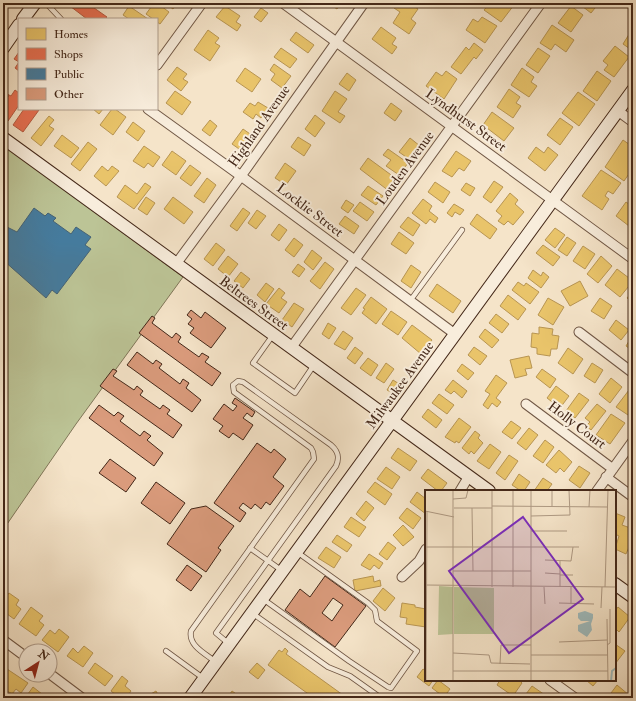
<svg xmlns="http://www.w3.org/2000/svg" width="636" height="701" font-family="'IM FELL Double Pica',serif">
	<style>
		.green { fill: #bcc496; stroke: #807658 }
		.homes { fill: #e9c46a; stroke: #b89552 }
		.shops { fill: #e76f51; stroke: #b65a40 }
		.public { fill: #457b9d; stroke: #456275 }
		.building { fill: #da9b7c; stroke: #442819; fill-rule: evenodd }
		.lines { fill: none; stroke-linecap: round; stroke-linejoin: round }
		.lane-casing { stroke: #705745; stroke-width: 6 }
		.street-casing { stroke: #705745; stroke-width: 11 }
		.secondary-casing { stroke: #442819; stroke-width: 14 }
		.lane { stroke: #f8eddc; stroke-width: 4.5 }
		.street { stroke: #f8eddc; stroke-width: 9 }
		.secondary { stroke: #f8eddc; stroke-width: 12 }
		.labels { text-anchor: middle; dominant-baseline: central; stroke-width: 4; stroke-linejoin: round; paint-order: stroke }
		.street-label { font-size: 14px; fill: #442819; stroke: #f8eddc }
		.inset-river { fill: none; stroke: #9fbcbf; stroke-width: 2 }
		.inset-road { fill: none; stroke: #ae9983; stroke-width: 1 }
		.view { fill: #7b2cbf; fill-opacity: 0.15; stroke: #7b2cbf; stroke-width: 2 }
		.inset-edge { fill: none; stroke: #442819; stroke-width: 2 }
	</style>
	<rect width="100%" height="100%" fill="#f5e4c9"/>
	<filter id="stains"><feTurbulence type="fractalNoise" baseFrequency=".005" numOctaves="4"/><feColorMatrix values="0 0 0 0 .2 0 0 0 0 .09 0 0 0 0 .02 0 0 0 .5 -.17"/></filter>
	<radialGradient id="worn" r=".72"><stop offset=".6" stop-color="#630" stop-opacity="0"/><stop offset="1" stop-color="#630" stop-opacity=".3"/></radialGradient>
	<path class="green" d="M3 145 183 277 76 424 3 530Z"/>
	<path class="homes" d="M154 3H157L169 12 160 24 157 22V19H153L146 14Z
		M165 3H177L173 9Z
		M328 3H341L337 9Z
		M398 3H409L418 9 411 19 416 23 409 34 393 23 400 12 394 8Z
		M490 3H512L514 5 501 22 484 10Z
		M578 3H599L591 13Z
		M129 6 148 19H129L123 15Z
		M225 6 240 16 236 22 241 25 237 31 216 17Z
		M571 6 583 15 571 32 558 23Z
		M261 8 268 13 261 22 254 17Z
		M482 17 497 26 485 43 466 30 473 19 478 22Z
		M552 25 574 40 566 52 555 44 551 50 540 43Z
		M381 27 396 38 392 44 397 47 392 54 372 39Z
		M633 28V51L623 44Z
		M208 30 219 38 215 43 220 46 210 61 194 50Z
		M296 32 314 45 308 53 290 40Z
		M474 43 483 50 476 59 474 57 461 74 451 67 466 47 469 50Z
		M615 46 629 57 614 77 604 70 608 65 603 61Z
		M281 48 297 59 290 68 274 57Z
		M538 48 550 56 538 73 526 65Z
		M274 64 291 76 282 88 271 80 275 74 270 70Z
		M177 67 187 74 183 79 188 82 181 91 167 80Z
		M245 68 261 79 252 92 236 81Z
		M522 68 534 77 531 82 537 86 529 97 511 85Z
		M446 71 457 79 444 99 426 86 436 72 442 76Z
		M597 71 611 81 597 101 583 91Z
		M347 73 356 80 349 91 339 84Z
		M509 89 520 97 516 103 521 106 513 118 497 107Z
		M175 91 191 102 182 115 166 103Z
		M335 91 347 99 338 112 345 116 340 123 322 111Z
		M578 92 595 104 579 126 562 113Z
		M258 102 268 108 261 118 256 114 253 119 243 112 250 103 255 106Z
		M391 103 402 111 395 121 384 113Z
		M93 109H103L99 114Z
		M112 109H115L126 117 113 135 100 125Z
		M492 112 514 128 504 141 483 125Z
		M315 115 325 123 315 137 305 129Z
		M49 116 54 120 49 126 54 129 41 146 31 138Z
		M560 118 573 127 560 145 547 135Z
		M210 120 217 126 210 136 202 130Z
		M133 122 145 131 138 141 126 132Z
		M243 129 253 136 242 151 232 144Z
		M62 135 79 148 71 158 54 146Z
		M298 137 311 145 304 156 291 147Z
		M410 138 420 146 409 159 399 152Z
		M623 140 633 147V168L624 181 605 167Z
		M88 142 97 149 80 171 71 164Z
		M144 146 160 157 153 167 148 163 144 168 133 161Z
		M536 147 544 153 548 147 558 155 545 171 528 158Z
		M388 149 408 163 399 175 386 166 391 160 383 155Z
		M172 151 186 161 176 175 162 165Z
		M456 151 471 161 464 171 459 168 452 177 442 171Z
		M368 158 398 180 389 191 360 169Z
		M285 163 296 171 286 185 275 178Z
		M190 165 201 173 191 186 180 178Z
		M102 166 108 171 112 166 119 171 106 186 94 176Z
		M601 170 621 183 613 194 608 191 605 196 609 199 602 210 582 196Z
		M207 178 216 185 204 203 194 196Z
		M494 181 503 187 491 203 483 197Z
		M435 182 450 192 443 203 428 192Z
		M145 183 151 187 134 209 117 197 125 185 137 194Z
		M466 183 475 188 470 196 461 190Z
		M368 186 383 196 376 205 361 195Z
		M510 193 518 200 515 204 524 212 513 225 508 221 504 225 498 221 502 216 496 211Z
		M146 197 155 203 147 215 138 209Z
		M173 197 193 212 184 224 164 209Z
		M423 199 432 206 429 211 438 218 435 223 430 219 426 224 412 213Z
		M346 200 354 205 348 213 341 208Z
		M360 202 374 212 367 221 353 211Z
		M626 202 633 207V221L629 226 616 216Z
		M454 204 464 210 460 215 455 212 452 217 447 213Z
		M243 208 250 213 237 231 230 226Z
		M257 210 266 216 256 229 248 223Z
		M477 214 497 229 490 239 470 224Z
		M345 216 359 226 354 234 339 224Z
		M408 217 420 225 413 236 400 227Z
		M279 224 287 230 279 241 271 235Z
		M555 228 565 235 555 248 545 240Z
		M399 232 414 243 406 254 391 244Z
		M567 237 576 243 567 256 558 250Z
		M294 238 303 245 294 257 285 250Z
		M216 243 225 250 213 266 204 259Z
		M543 245 560 257 553 266 536 253Z
		M583 246 595 254 585 269 573 261Z
		M312 250 322 258 313 270 304 262Z
		M228 256 238 264 228 277 218 269Z
		M601 256 612 266 598 283 587 274Z
		M325 262 334 269 320 289 310 281Z
		M298 264 305 269 299 277 292 272Z
		M411 265 421 272 411 288 401 281Z
		M617 269 633 281 620 297 605 285Z
		M533 270 541 276 543 272 549 277 541 288 528 278Z
		M241 272 250 279 243 288 234 281Z
		M580 281 588 296 570 306 561 291Z
		M518 282 524 286 526 283 539 292 530 304 512 290Z
		M266 283 274 289 265 302 257 295Z
		M437 284 461 301 453 313 429 296Z
		M279 288 285 293 281 298 287 302 279 313 266 304Z
		M356 288 366 295 351 315 341 308Z
		M633 291V303L627 298Z
		M508 295 526 309 518 320 500 306Z
		M371 297 387 309 376 324 362 313 365 309 363 308Z
		M548 298 564 307 553 325 538 315Z
		M600 298 612 306 604 319 591 311Z
		M294 303 304 309 292 327 282 320Z
		M391 311 407 322 398 335 382 324Z
		M496 314 509 324 502 333 489 323Z
		M616 320 629 330 621 340 609 330Z
		M328 323 336 328 329 339 322 334Z
		M412 325 432 340 421 354 402 338Z
		M539 327 553 329 552 335 559 336 557 349H551L550 356 537 354V348L531 347 532 333 539 334Z
		M485 329 499 340 492 348 479 337Z
		M343 331 353 338 345 350 334 344Z
		M632 336 633 337V351L626 346Z
		M355 347 363 353 355 364 347 358Z
		M474 347 487 356 480 365 468 355Z
		M568 348 583 359 573 374 558 363Z
		M529 356 532 368 525 369 527 375 515 378 510 360Z
		M368 358 378 365 371 376 360 368Z
		M386 363 394 369 384 383 376 378Z
		M592 363 603 370 595 383 584 376Z
		M462 364 474 373 468 380 457 371Z
		M542 369 556 379 550 388 536 377Z
		M496 375 507 383 496 398 501 402 497 407 492 403 488 409 483 405 490 394 485 391Z
		M611 378 622 387 610 403 599 394Z
		M393 380 404 387 398 396 387 390Z
		M453 380 467 391 462 398 454 391 451 394 445 390Z
		M556 386 569 396 560 408 547 398Z
		M629 390 633 393V414L631 417 616 407Z
		M579 393 589 400 575 418 566 411Z
		M439 394 454 405 447 414 432 403Z
		M597 404 606 411 591 430 586 426 590 422 585 418Z
		M428 409 442 420 436 428 422 417Z
		M611 414 625 423 610 444 596 435Z
		M459 418 471 427 459 443 456 441 455 443 445 437Z
		M511 421 521 428 512 439 502 432Z
		M529 428 538 435 526 450 517 443Z
		M475 431 480 435 478 438 483 443 474 454 471 451 469 454 462 448Z
		M545 440 554 447 543 463 533 456Z
		M490 444 501 452 489 469 477 461Z
		M398 448 417 461 410 471 391 458Z
		M559 450 572 462 564 472 560 468 556 473 546 465Z
		M509 455 518 461 505 480 496 473Z
		M579 466 590 473 580 488 569 480Z
		M386 467 400 477 392 489 377 479Z
		M428 469 447 483 441 491H438L421 478Z
		M519 474 530 482 524 491H521L512 485Z
		M543 478 552 484 547 491H534Z
		M375 482 392 494 385 505 367 492Z
		M417 492 426 499V514L410 502Z
		M366 501 374 508 364 521 356 514Z
		M407 508 421 518 413 529 399 518Z
		M615 513 625 517 622 525 633 529V549L629 547 626 554 615 549 619 536 615 534Z
		M351 517 366 527 359 537 344 527Z
		M403 525 414 537 403 546 393 535Z
		M337 535 352 545 347 552 332 542Z
		M388 542 396 548 387 560 379 554Z
		M326 547 341 557 334 568 318 558Z
		M369 554 383 563 379 569 374 565 370 570 361 565Z
		M373 576 374 582 380 580 381 586 355 591 353 580Z
		M383 588 395 598 385 611 373 601Z
		M9 593 19 600 16 605 21 609 14 619 3 611V601Z
		M402 603 415 605V607L426 609V627L406 624 407 618 400 617Z
		M31 607 43 616 39 621 44 625 36 636 19 624Z
		M618 607 630 617 619 632 615 628V611Z
		M59 629 69 637 58 652 42 640 50 630 55 634Z
		M615 644 625 651 615 664Z
		M84 646 93 653 83 667 67 656 73 648 78 653Z
		M285 648 288 651 286 654 343 695 341 698H314L268 665 279 650 282 652Z
		M95 663 113 676 105 686 88 673Z
		M257 663 265 670 258 679 249 672Z
		M7 669 28 683 21 693 16 689 12 694 3 688 5 682 3 680V675Z
		M423 669 426 671V680H433L429 686 417 677Z
		M122 676 128 681 125 686 131 691 126 698H120L111 691Z
		M438 680 450 689 444 697 432 688Z
		M500 680H519L522 683 513 696 497 685Z
		M586 680H598L593 686Z
		M617 685 629 695 627 698H610L608 697Z
		M532 686 545 695 543 698H523Z
		M33 687 47 698H25Z
		M156 691 160 698H144Z
		M232 691 242 698H227Z"/>
	<path class="shops" d="M3 3H10L3 11Z
		M66 3H87L107 17 105 19H87Z
		M19 52V71L15 68 19 62 14 59Z
		M15 90 19 93V105L8 121 3 118V104L9 95 11 96Z
		M3 91 9 95 3 104Z
		M24 109 39 110 23 132 13 125Z"/>
	<path class="public" d="M34 208 45 216 48 213 56 218 53 221 71 234 76 227 91 237 85 245 91 249 57 294 52 290 46 298 3 260V225L17 232Z"/>
	<path class="building" d="M191 310 201 318 205 312 226 328 211 348 190 333 194 328 188 324 192 319 187 315Z
		M152 316 155 318 152 323 172 338 176 333 181 337 178 342 199 357 202 353 209 357 205 362 221 373 212 386 139 333Z
		M137 352 153 364 156 360 162 364 159 368 180 384 183 379 189 383 186 388 201 400 192 412 127 365Z
		M113 369 117 371 113 376 134 390 137 386 143 391 140 395 160 409 163 405 170 410 167 414 182 425 173 438 100 386Z
		M235 398 255 412 252 417 247 413 243 418 253 425 243 440 233 433 229 438 219 431 223 426 213 419 224 404 233 411 237 406 232 403Z
		M99 405 114 416 118 412 124 416 120 421 140 436 144 431 151 436 147 440 163 453 154 466 89 418Z
		M257 443 271 453 274 449 286 459 273 477 284 486 270 505 266 502 261 509 255 504 251 509 243 503 239 508 246 513 240 522 214 503Z
		M110 459 136 478 126 492 99 473Z
		M156 482 185 503 170 524 141 503Z
		M206 506 234 526 218 548 221 550 206 572 167 544 191 509Z
		M187 565 202 576 191 591 176 580Z
		M325 576 366 606 335 647 285 610 300 589 310 597ZM333 598 343 605 332 621 322 613Z"/>
	<g class="lines">
		<g class="lane-casing">
			<path id="lane" d="M46 3 61 19
				M410 301 462 230
				M273 335 253 363 295 393 314 365
				M250 548 281 570
				M263 599 349 661 388 687 391 688 417 651 377 621 375 610 368 603 297 552
				M252 613 328 667 350 676 381 698
				M166 651 203 678
				M216 662C206 654 188 646 191 631L314 459 313 452 311 448 234 392 233 385 238 381 243 382 331 445C338 451 340 457 336 466L216 633 228 643"/>
		</g>
		<g class="street-casing">
			<path id="street" d="M283 3 633 259
				M157 65 202 3
				M148 109 241 176 455 334
				M618 111 633 122
				M176 264 241 176 364 3
				M579 332 633 373
				M291 348 541 3
				M526 404 613 469
				M606 477 633 497
				M460 491 469 476
				M597 491 633 441
				M402 577 419 561 426 549
				M3 640 26 657
				M50 674 82 698
				M550 680 575 698"/>
		</g>
		<g class="secondary-casing">
			<path id="secondary" d="M23 19 35 3
				M3 48 19 25
				M3 138C165 256 327 373 489 491
				M615 584 633 597
				M190 698 633 90"/>
		</g>
		<use href="#lane" class="lane"/>
		<use href="#street" class="street"/>
		<use href="#secondary" class="secondary"/>
	</g>
	<g class="labels">
		<g class="street-label">
			<text transform="translate(466 120) rotate(36)">Lyndhurst Street</text>
			<text transform="translate(259 126) rotate(-55)">Highland Avenue</text>
			<text transform="translate(405 168) rotate(-54)">Louden Avenue</text>
			<text transform="translate(310 210) rotate(37)">Locklie Street</text>
			<text transform="translate(254 303) rotate(36)">Beltrees Street</text>
			<text transform="translate(400 385) rotate(-54)">Milwaukee Avenue</text>
			<text transform="translate(577 425) rotate(37)">Holly Court</text>
		</g>
	</g>
	<g transform="translate(425 490)">
		<rect width="191" height="191" fill="#f5e4c9"/>
		<path d="M14 96 28 97V144L13 145ZM29 97 69 98V144H29Z" fill="#bcc496"/>
		<path d="M160 121 168 124V128L166 134 167 140 162 147 153 141V135L165 131H156L153 128V123Z" fill="#9fbcbf"/>
		<path class="inset-river" d="M186 191 187 181 191 178"/>
		<path class="inset-road" d="M28 0V191M127 0V16M28 9 41 8 43 0M67 16 183 17M164 17 165 0M29 18H67M47 18 48 81M0 21 29 27M106 26 145 25 144 0M106 41H142M0 57H154M120 70 146 71 148 57M135 71V97M28 81H106M120 83 135 84M135 85H148M0 95 191 97M67 97V0M88 97V0M119 97 120 114M146 97V113M180 97 183 0M134 113 169 114M176 118 177 97M182 129 183 191M134 152 182 150M182 155 185 153V119M28 163 64 165 66 173 105 174M106 165H183M75 174 76 155H106M28 181H183M1 191 2 21M106 191V0"/>
		<path class="view" d="M98 27 158 109 84 163 24 81Z"/>
		<rect width="191" height="191" class="inset-edge"/>
	</g>
	<rect width="636" height="701" fill="none" stroke="#f5e4c9" stroke-width="16"/>
	<rect x="4" y="4" width="628" height="693" fill="none" stroke="#442819" stroke-width="2"/>
	<rect x="8" y="8" width="620" height="685" fill="none" stroke="#442819"/>
	<rect x="18" y="18" width="140" height="92" fill="#f8eddc" stroke="#b09e8e"/>
	<rect x="26" y="28" width="20" height="12" fill="#e9c46a" stroke="#b09e8e"/>
	<text x="54" y="38" font-size="12" fill="#442819">Homes</text>
	<rect x="26" y="48" width="20" height="12" fill="#e76f51" stroke="#b09e8e"/>
	<text x="54" y="58" font-size="12" fill="#442819">Shops</text>
	<rect x="26" y="68" width="20" height="12" fill="#457b9d" stroke="#b09e8e"/>
	<text x="54" y="78" font-size="12" fill="#442819">Public</text>
	<rect x="26" y="88" width="20" height="12" fill="#da9b7c" stroke="#b09e8e"/>
	<text x="54" y="98" font-size="12" fill="#442819">Other</text>
	<g transform="translate(38 663) rotate(36)"><circle r="19" fill="#f8eddc" stroke="#b09e8e"/>
	<path d="M0-3L7 15L0 10L-7 15Z" fill="#8f2418"/>
	<text y="-6" font-size="11" font-weight="bold" text-anchor="middle" fill="#442819">N</text>
	</g>
	<rect width="100%" height="100%" filter="url(#stains)"/>
	<rect width="100%" height="100%" fill="url(#worn)"/>
</svg>
